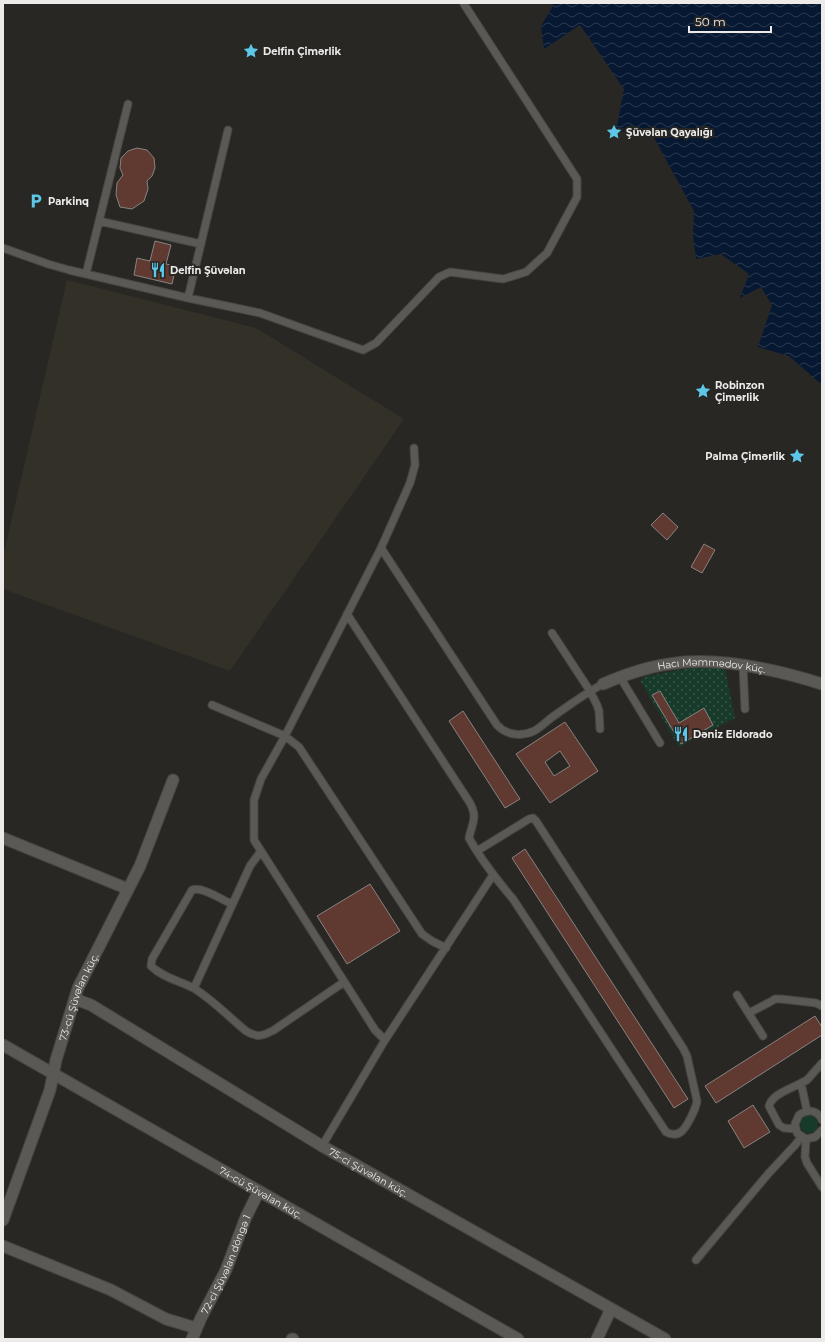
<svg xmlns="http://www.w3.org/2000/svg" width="825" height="1342" font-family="Montserrat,sans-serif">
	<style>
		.built { fill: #333028 }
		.grass { fill: #173a2a }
		.park { fill: url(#park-dots) }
		.water { fill: url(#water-waves) }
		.building { fill: #603a31; stroke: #878382; fill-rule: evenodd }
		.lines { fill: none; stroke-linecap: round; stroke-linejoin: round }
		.service-casing { stroke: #464542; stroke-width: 9 }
		.minor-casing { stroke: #464542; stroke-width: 13 }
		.service { stroke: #5a5956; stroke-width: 7 }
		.minor { stroke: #5a5956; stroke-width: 11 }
		.labels { text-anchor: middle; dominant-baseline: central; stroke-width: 4; stroke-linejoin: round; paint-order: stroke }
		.poi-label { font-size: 10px; font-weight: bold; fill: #ecebe9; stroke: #282724; text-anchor: start }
		.street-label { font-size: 10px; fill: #ecebe9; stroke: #282724 }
	</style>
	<defs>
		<pattern id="park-dots" width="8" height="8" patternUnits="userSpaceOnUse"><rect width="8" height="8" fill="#173a2a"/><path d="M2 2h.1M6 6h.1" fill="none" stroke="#395749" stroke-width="1.8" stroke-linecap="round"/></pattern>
		<pattern id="water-waves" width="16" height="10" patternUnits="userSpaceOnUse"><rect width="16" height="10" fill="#071832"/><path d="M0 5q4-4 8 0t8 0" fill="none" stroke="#2b3a50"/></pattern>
	</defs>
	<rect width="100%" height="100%" fill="#282724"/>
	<path class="built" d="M67 280 256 328 404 419 230 671 3 589V557Z"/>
	<path class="grass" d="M800 1124a9 9 0 1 1 18 0a9 9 0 1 1-18 0Z"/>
	<path class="park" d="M701 666 725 669 735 718 679 747 640 680 647 676Z"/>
	<path class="water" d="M552 3H822V385L789 356 758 347 772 305 761 287 740 298 749 274 721 254 696 259 693 236 694 211 652 134 616 131 624 89 580 25 544 49 541 26 553 6Z"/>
	<path class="building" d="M137 148 147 150 154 158 155 168 152 176 147 181 148 189 144 201 132 209 120 207 116 195 117 183 123 175 120 168 121 158 128 151Z
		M155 241 171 245 166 264 176 266 172 284 134 275 137 258 150 261Z
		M663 513 678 527 667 540 651 525Z
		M704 544 715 550 702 573 691 567Z
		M660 691 679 723 704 708 713 725 681 744 652 695Z
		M463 711 520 799 505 808 449 721Z
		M565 722 598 771 550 803 516 754ZM560 751 570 766 554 776 545 762Z
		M525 849 688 1099 674 1108 512 858Z
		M370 884 400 931 347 964 317 916Z
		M815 1016 822 1027V1035L716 1103 705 1086Z
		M753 1105 770 1132 744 1148 728 1121Z"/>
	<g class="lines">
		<g class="service-casing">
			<path id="service" d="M99 221 201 244
				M3 248 48 264 69 270 188 298 260 313 363 350 376 343 439 277 450 272 503 279 526 272 547 253 577 197V179L464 4
				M86 274 128 104
				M188 298 228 130
				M381 548 497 725C506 735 521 737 534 731 540 728 546 722 551 718 568 706 584 694 603 684
				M347 614 470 803C478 818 472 823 469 838 481 860 497 880 513 899L666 1132C679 1139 685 1129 690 1119 693 1113 696 1108 697 1101L687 1056 683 1048 536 821 533 818 529 819 477 851
				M552 633 590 691 597 705 599 711 600 729
				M743 666 745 709
				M620 677 660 743
				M212 705 285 736 299 747 422 934 432 941 446 948
				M232 904C222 900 202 886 192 890L152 959 151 966C163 978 181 981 195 989 214 1001 229 1017 246 1031 257 1038 263 1036 274 1030L344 982
				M194 988 250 866 261 851
				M737 995 763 1036
				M749 1013 770 1002 775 999H781L816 1003 822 1006
				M385 1040 375 1030 254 840V800L261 779 285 736 381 548 410 483 415 465 414 448
				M807 1111 801 1083 807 1080 822 1063
				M822 1120C817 1109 807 1109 799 1115L795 1124 797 1133 806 1139 815 1137 822 1130
				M795 1129 784 1128 779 1125 769 1106C772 1094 791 1089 801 1083
				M806 1139 805 1157 807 1163 822 1187
				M322 1146 385 1040 493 875
				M696 1260 768 1174 796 1144 801 1137"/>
		</g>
		<g class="minor-casing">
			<g id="minor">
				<path id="s1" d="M603 684C624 675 646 667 669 664 716 656 777 670 822 684"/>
				<path d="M3 838 128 889"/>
				<path id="s2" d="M75 999 91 1005 322 1146 665 1339"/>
				<path id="s3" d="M3 1045 518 1339"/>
				<path id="s4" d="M3 1220 50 1090 56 1060 78 988 140 866 173 780"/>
				<path d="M3 1246 111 1290 166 1319 196 1328"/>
				<path id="s5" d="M192 1339 201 1318 226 1270 246 1217 259 1191"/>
				<path d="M292 1339H293"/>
				<path d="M597 1339 611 1309"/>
			</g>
		</g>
		<use href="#service" class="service"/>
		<use href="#minor" class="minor"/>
	</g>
	<defs>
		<g id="sight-bare" transform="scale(1.2)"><path d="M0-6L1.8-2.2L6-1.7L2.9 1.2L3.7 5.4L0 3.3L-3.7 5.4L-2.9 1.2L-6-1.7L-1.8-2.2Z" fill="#5cc7e7" stroke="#282724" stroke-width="2.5" paint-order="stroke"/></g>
		<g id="parking-bare" transform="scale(1.2)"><path d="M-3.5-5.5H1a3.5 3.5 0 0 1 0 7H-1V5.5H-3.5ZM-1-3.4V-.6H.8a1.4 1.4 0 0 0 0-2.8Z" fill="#5cc7e7" stroke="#282724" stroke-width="2.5" paint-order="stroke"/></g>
		<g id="restaurant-bare" transform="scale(1.2)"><path d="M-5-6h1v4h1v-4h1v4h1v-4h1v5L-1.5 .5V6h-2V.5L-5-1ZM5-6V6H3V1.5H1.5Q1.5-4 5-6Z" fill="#5cc7e7" stroke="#282724" stroke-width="2.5" paint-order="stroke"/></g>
	</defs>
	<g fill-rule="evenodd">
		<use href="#sight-bare" x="251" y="51"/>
		<use href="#sight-bare" x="614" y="132"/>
		<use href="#parking-bare" x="36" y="201"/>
		<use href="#restaurant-bare" x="158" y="270"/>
		<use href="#sight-bare" x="703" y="391"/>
		<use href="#sight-bare" x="797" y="456"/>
		<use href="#restaurant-bare" x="681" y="734"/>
	</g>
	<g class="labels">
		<g class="poi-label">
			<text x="263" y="51">Delfin Çimərlik</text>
			<text x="626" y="132">Şüvəlan Qayalığı</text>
			<text x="48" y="201">Parkinq</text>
			<text x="170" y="270">Delfin Şüvəlan</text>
			<text x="715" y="385">Robinzon<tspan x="715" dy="12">Çimərlik</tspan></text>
			<text x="785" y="456" text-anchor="end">Palma Çimərlik</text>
			<text x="693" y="734">Dəniz Eldorado</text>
		</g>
		<g class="street-label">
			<text stroke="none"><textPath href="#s1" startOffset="112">Hacı Məmmədov küç.</textPath></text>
			<text stroke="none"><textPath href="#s4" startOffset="236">73-cü Şüvəlan küç.</textPath></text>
			<text stroke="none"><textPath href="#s2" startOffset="341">75-ci Şüvəlan küç.</textPath></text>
			<text stroke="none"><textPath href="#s3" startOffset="297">74-cü Şüvəlan küç.</textPath></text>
			<text stroke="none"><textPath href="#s5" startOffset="82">72-ci Şüvəlan döngə 1</textPath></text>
		</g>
	</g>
	<rect width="825" height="1342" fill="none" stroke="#ecebe9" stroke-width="8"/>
	<path d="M689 26v6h82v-6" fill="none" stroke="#ecebe9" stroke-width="2"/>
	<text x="695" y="26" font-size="12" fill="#ecebe9" stroke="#282724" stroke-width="3" paint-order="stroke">50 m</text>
</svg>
